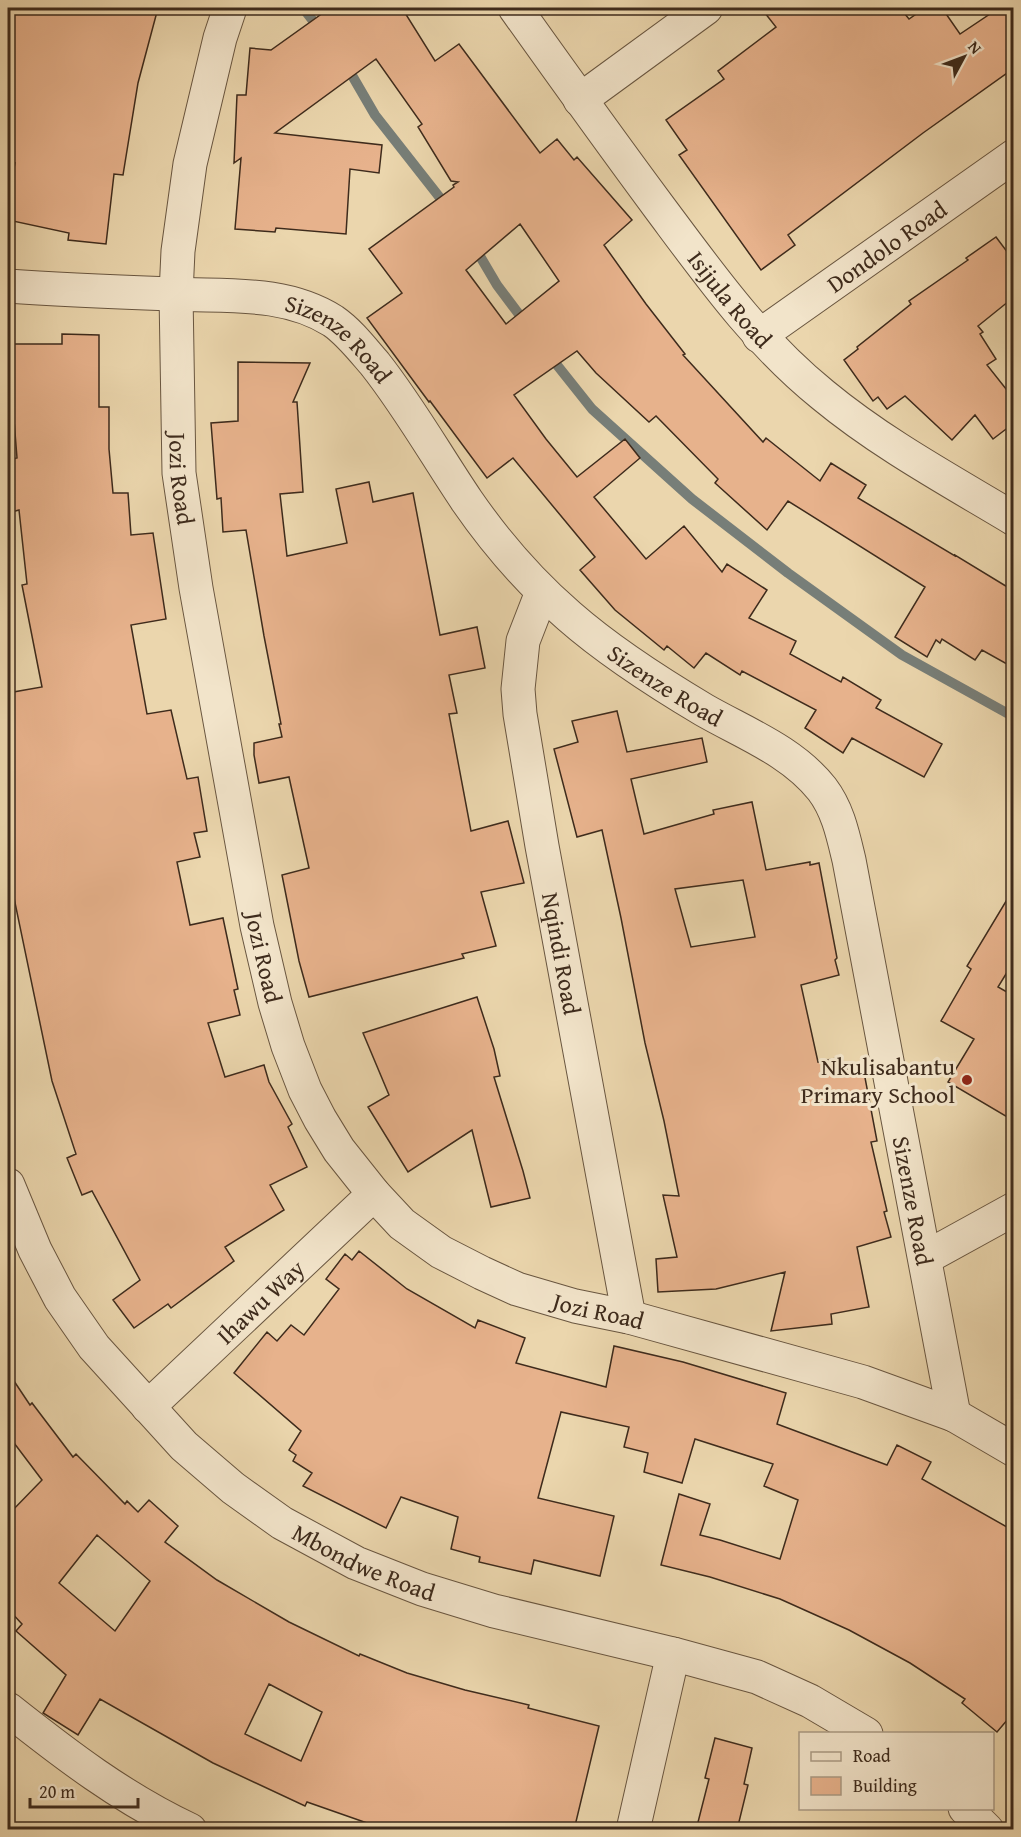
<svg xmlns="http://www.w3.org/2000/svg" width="1021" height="1837" font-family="'Gentium Book Plus',serif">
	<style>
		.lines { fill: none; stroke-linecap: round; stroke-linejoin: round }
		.stream { stroke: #777e78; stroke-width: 10 }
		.building { fill: #e7b28c; stroke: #3e2b1c; stroke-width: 1.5; fill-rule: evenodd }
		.minor-casing { stroke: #695640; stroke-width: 35 }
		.minor { stroke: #f2e4ca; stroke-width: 33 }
		.poi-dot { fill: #8f2418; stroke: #f2e4ca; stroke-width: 2 }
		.labels { text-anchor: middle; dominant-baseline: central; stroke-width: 6; stroke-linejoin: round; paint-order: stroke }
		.street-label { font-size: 24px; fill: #3e2b1c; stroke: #f2e4ca }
		.poi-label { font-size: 24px; fill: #3e2b1c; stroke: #f2e4ca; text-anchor: end }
	</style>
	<rect width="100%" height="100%" fill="#ebd6ad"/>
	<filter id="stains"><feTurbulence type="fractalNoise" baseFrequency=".00333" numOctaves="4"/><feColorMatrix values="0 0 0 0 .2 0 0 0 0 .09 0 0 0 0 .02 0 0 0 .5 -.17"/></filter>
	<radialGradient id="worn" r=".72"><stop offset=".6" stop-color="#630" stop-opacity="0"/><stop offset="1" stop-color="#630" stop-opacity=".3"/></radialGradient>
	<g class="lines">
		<path class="stream" d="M303 8 321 31
			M346 65 375 115 448 208
			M474 246 497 285 527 325
			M549 355 592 409 692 499 788 573 902 655 1014 717"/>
	</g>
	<path class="building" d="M8 8H158L138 83 123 175 114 174 106 244 68 240 69 233 8 220V199L15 163 8 162Z
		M330 8H402L435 61 459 44 540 153 557 139 574 160 577 157 632 220 604 245 646 304 685 354 683 355 763 442 766 438 820 481 831 463 866 485 858 498 955 556V555L1014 591V668L982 650 975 660 942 639 940 643 936 640 927 657 895 637 925 587 788 501 767 530 715 483 718 479 656 416 649 422 596 373 577 351 514 395 546 439 577 477 625 439 640 458 594 497 646 559 684 526 722 572 727 564 767 590 749 618 796 641 790 654 841 682 843 677 881 700 876 708 942 744 924 777 852 738 843 753 805 728 816 710 742 671 740 675 706 653 694 668 667 646 664 650 615 610 580 570 595 557 513 458 487 478 430 401 429 402 367 318 402 293 369 249 454 187 453 185 458 182 451 181 418 127 422 124 376 59 275 133 382 145 379 173 350 169 346 234 276 228 275 232 235 229 241 158 234 163 237 95H246L250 48 271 50ZM520 224 559 281 506 324 466 270Z
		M761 8H900L909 19 925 8H942L960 34 999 8H1014V68L923 133 788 235 795 245 761 270 679 155 687 150 666 120 724 79 718 71 776 27Z
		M996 237 1014 261V297L978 326 983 332 980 334 996 359 987 365 1014 399V423L993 439 975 415 952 440 905 396 887 409 878 397 873 401 844 360 858 349 857 347 911 304 909 301 968 260 966 258Z
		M62 334 99 335V407H109V449L113 493H128L131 535 153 533 166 619 131 625 147 714 171 710 187 779 198 777 207 831 194 833 200 857 177 862 190 925 223 918 238 989 234 990 240 1015 208 1023 225 1077 264 1065 269 1082 292 1124 288 1127 307 1167 270 1185 284 1210 225 1247 234 1261 171 1308 168 1304 134 1328 113 1300 140 1280 92 1191 82 1195 67 1158 76 1154 52 1081 8 869V693L42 687 22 585 27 584 19 510 8 513V460L17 458 8 344H62Z
		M238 362 310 363 293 402H297L303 492 280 494 287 556 347 543 336 489 369 482 373 502 413 493 440 635 477 627 485 668 449 675 457 713 449 714 471 831 508 821 524 883 481 892 496 946 462 954 464 958 309 997 299 961 282 875 309 868 289 777 259 783 254 755V743L282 737 279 724H281L264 636 246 530 223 532 221 498 217 499 211 423 238 421Z
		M617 711 627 752 702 738 707 762 631 779 644 834 714 814 713 810 752 802 766 870 810 862V865L819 863 837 958 835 960 839 975 801 985 818 1062 842 1057 844 1070 863 1067 877 1141 871 1142 887 1211 884 1212 891 1237 857 1247 869 1307 831 1314 832 1324 771 1331 785 1272 716 1289 658 1292 656 1259 677 1257 663 1195 679 1196 664 1121 645 1043 621 918 602 830 577 837 554 749 578 742 572 721ZM743 880 755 937 691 947 675 889Z
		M1014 888V961L998 987 1014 996V1121L948 1082 974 1039 941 1021 971 969 967 966Z
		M477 997 494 1049 500 1076 494 1077 523 1171 530 1198 491 1207 472 1130 408 1172 368 1107 389 1095 363 1033Z
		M359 1251 407 1289 475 1328 478 1320 525 1338 516 1363 606 1387 614 1346 683 1362 786 1393 777 1424 887 1465 897 1445 931 1462 922 1479 1014 1531V1712L997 1732 962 1703 965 1699 910 1663 849 1630 780 1599 710 1577 661 1565 679 1494 710 1504 700 1535 720 1540 780 1559 798 1500 764 1486 773 1464 695 1439 682 1483 644 1472 648 1453 624 1447 629 1427 561 1412 538 1498 614 1516 600 1576 534 1560 531 1574 479 1562 480 1557 451 1549 458 1517 401 1497 386 1528 303 1486 312 1473 293 1461 296 1455 289 1450 301 1431 234 1373 267 1332 277 1341 291 1325 304 1335 339 1289 326 1279 345 1254 352 1260Z
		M8 1372 30 1405 32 1403 73 1457 76 1454 125 1504 127 1501 138 1512 149 1500 178 1526 165 1542 217 1580 289 1622 359 1656 360 1654 407 1673 465 1690 529 1705 528 1708 599 1726 574 1830H387L307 1802 305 1806 213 1763 100 1699 78 1735 43 1713 66 1675 16 1631 22 1624 8 1609V1515L42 1480 8 1435ZM97 1535 150 1581 115 1631 59 1583ZM269 1684 322 1712 301 1761 245 1734Z
		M715 1738 752 1748 744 1784 748 1785 737 1830H696L709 1779 705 1778Z"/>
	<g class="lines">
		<g class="minor-casing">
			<g id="minor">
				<path id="s1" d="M230 8 220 38 190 164 178 251 176 294 179 473 196 588 257 926 275 1003 288 1046 305 1090 320 1119 339 1150 374 1194 402 1224 441 1252 482 1273 517 1289 575 1306 629 1317 863 1382 954 1415 1014 1450"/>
				<path id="s2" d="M515 8C562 74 610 141 659 207 709 274 757 342 823 395 881 443 949 480 1014 519"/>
				<path d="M580 100 706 8"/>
				<path id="s3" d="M8 286C62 290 117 292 172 294 226 297 284 290 333 321 349 332 362 349 375 364 409 407 436 455 467 501 496 543 530 582 569 616 610 652 657 682 704 710 744 733 792 751 822 789 838 810 843 835 849 860L954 1415"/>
				<path id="s4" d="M759 336 1014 156"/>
				<path id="s5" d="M542 592 523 641 518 689 520 714 542 846 629 1317"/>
				<path id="s6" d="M8 1185 35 1250 60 1298 94 1347 184 1446 233 1488 282 1523 356 1563 422 1589 494 1611 673 1654 757 1677 810 1701 866 1734"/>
				<path d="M925 1258 1014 1209"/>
				<path id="s7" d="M148 1407 374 1194"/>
				<path d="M8 1709C66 1755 122 1798 190 1830"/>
				<path d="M965 1808 987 1830"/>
				<path d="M633 1830 673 1654"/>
			</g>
		</g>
		<use href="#minor" class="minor"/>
	</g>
	<circle class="poi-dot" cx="967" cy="1080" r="6"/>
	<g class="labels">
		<g class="street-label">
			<text stroke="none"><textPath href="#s4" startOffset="156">Dondolo Road</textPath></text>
			<text stroke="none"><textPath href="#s2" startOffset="362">Isijula Road</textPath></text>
			<text stroke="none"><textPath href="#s3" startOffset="344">Sizenze Road</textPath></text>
			<text stroke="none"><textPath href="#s1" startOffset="477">Jozi Road</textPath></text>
			<text stroke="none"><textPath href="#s3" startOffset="828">Sizenze Road</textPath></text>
			<text stroke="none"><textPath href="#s5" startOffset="369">Nqindi Road</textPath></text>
			<text stroke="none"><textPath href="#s1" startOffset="963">Jozi Road</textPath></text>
			<text stroke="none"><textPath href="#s3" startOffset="1440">Sizenze Road</textPath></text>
			<text stroke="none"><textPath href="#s7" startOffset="154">Ihawu Way</textPath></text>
			<text stroke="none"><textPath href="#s1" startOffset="1485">Jozi Road</textPath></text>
			<text stroke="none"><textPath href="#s6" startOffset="534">Mbondwe Road</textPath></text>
		</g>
		<g class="poi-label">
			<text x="955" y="1066">Nkulisabantu<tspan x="955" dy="28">Primary School</tspan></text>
		</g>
	</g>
	<rect width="1021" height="1837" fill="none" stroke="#ebd6ad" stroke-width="30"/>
	<rect x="9" y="9" width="1003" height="1819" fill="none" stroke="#3e2b1c" stroke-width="3"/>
	<rect x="15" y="15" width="991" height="1807" fill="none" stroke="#3e2b1c" stroke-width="1.5"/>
	<rect x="799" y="1732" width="195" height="78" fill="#f2e4ca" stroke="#aa9a84" stroke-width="1.5"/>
	<rect x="811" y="1752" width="30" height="9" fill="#f2e4ca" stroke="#aa9a84" stroke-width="1.5"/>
	<text x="853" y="1762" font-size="18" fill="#3e2b1c">Road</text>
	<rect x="811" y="1777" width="30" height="18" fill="#e7b28c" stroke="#aa9a84" stroke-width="1.5"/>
	<text x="853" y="1792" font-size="18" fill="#3e2b1c">Building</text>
	<g transform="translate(964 57) rotate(49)" stroke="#f2e4ca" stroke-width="4.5" paint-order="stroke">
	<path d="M0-4.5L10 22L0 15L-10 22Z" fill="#3e2b1c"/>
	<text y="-9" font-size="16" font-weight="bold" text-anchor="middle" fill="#3e2b1c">N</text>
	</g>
	<path d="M30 1798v9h108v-9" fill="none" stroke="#3e2b1c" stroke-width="3"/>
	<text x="39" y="1798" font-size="18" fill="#3e2b1c" stroke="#f2e4ca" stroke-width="4.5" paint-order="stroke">20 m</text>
	<rect width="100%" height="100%" filter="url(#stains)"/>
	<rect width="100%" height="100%" fill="url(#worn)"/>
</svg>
